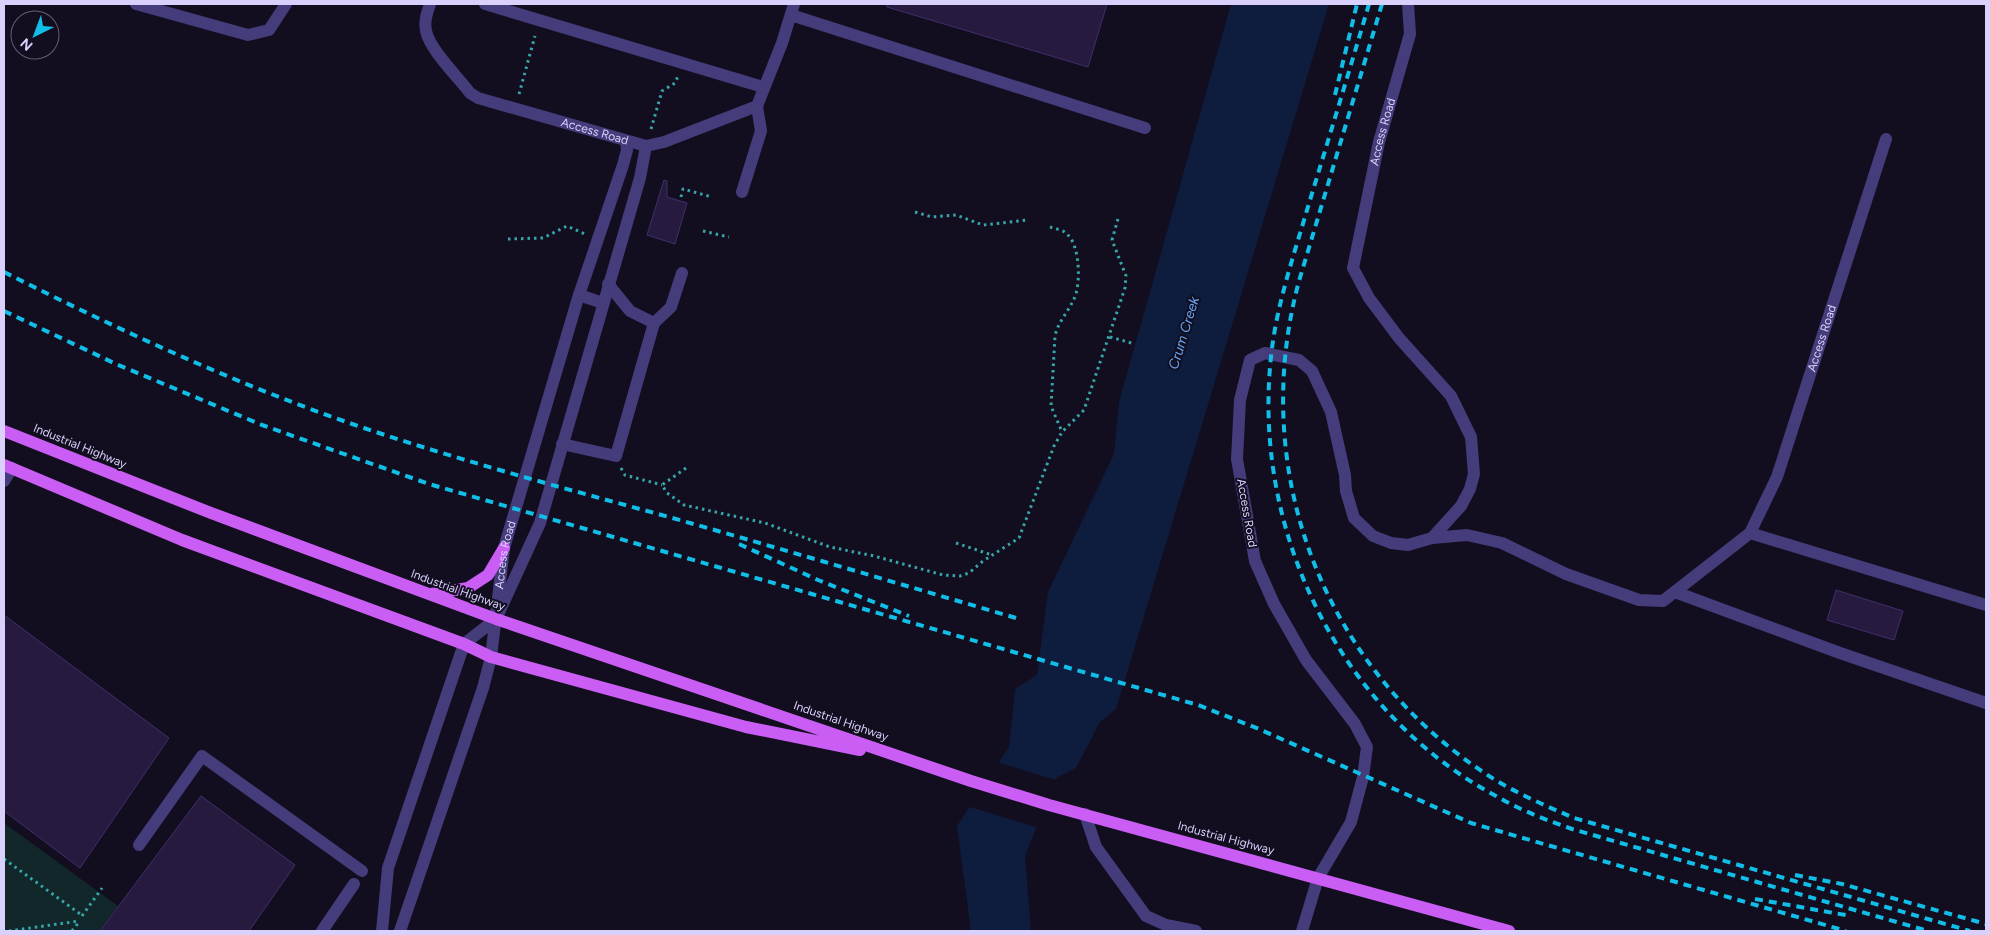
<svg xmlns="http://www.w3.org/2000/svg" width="1990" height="935" font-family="Figtree,sans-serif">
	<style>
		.green { fill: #122729 }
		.water { fill: #0e1c3e }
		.pier { fill: #130e1f }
		.building { fill: #261b3f; stroke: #402f69 }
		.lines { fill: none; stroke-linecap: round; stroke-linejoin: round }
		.path { stroke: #36a6aa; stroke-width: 3; stroke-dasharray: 2.5 4; stroke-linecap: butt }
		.minor { stroke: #453c7b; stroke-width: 12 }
		.major { stroke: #ca5ef4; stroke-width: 12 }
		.rail { stroke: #10bee8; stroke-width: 4; stroke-dasharray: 8 6; stroke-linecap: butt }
		.labels { text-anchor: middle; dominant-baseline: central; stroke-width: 4; stroke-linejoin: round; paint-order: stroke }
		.street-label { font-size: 12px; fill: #d9d0fc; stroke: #130e1f }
		.water-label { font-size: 14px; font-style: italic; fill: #65a5f5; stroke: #130e1f }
	</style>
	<rect width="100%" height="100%" fill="#130e1f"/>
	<path class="green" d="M4 823 118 906 99 931H4Z"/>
	<path class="water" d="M1231 4H1329L1116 709 1100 722 1076 768 1056 778 1025 856 1031 931H971L957 826 1009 747 1015 689 1037 675 1048 592 1114 454 1119 402Z"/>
	<path class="pier" d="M996 762 1056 780 1039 828 967 806Z"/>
	<path class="building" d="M887 4H1107L1088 67 887 7Z
		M664 180 667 181V197L687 203 675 244 647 235Z
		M1836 590 1903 611 1894 640 1827 620Z
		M4 615 169 738 80 868 4 811Z
		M201 796 295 865 249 931H100Z"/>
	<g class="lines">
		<path class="path" d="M519 94 535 36
			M651 129 662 91 675 83 678 76
			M681 197 683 189 712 197
			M915 212 932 217 956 215 983 225 1028 220
			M1050 227C1056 229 1064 230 1068 235 1080 247 1081 284 1074 299 1068 312 1058 322 1055 336L1051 406 1062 432
			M703 231 729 237
			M508 239 543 238 567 226 587 235
			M1110 337 1135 344
			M621 468 625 475 662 485
			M686 468 662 485 667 493 684 505 765 523 830 547 874 556 943 575 960 576 969 573 983 561 1019 538 1054 446 1062 432 1084 410 1125 288 1126 276 1112 240 1118 219
			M956 543 992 555
			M4 859 83 916
			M82 916 102 888
			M9 931 79 921
			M72 931 79 922"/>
		<g class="minor">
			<path d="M136 4 248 35 269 30 286 4"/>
			<path id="s1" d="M430 4C427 13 424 21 426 31 430 50 458 77 470 93L478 98 646 146 664 142 757 106 782 43 794 4"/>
			<path d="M485 4 763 87"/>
			<path d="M791 15 1145 128"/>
			<path d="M742 192 761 131 757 106"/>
			<path d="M608 284 630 311 654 323"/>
			<path d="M579 295 603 303"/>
			<path d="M562 444 616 456 654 323 671 307 682 273"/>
			<path d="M4 481 12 468"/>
			<path d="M1750 533 1986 605"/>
			<path id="s2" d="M1432 538 1467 535 1502 543 1566 574 1639 600 1663 601 1750 533 1777 477 1886 139"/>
			<path d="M1675 592 1840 653 1986 703"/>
			<path d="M1085 814 1096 847 1146 916 1166 925 1196 931"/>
			<path d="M139 845 202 756 362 871"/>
			<path d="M322 931 354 884"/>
			<path d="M382 931 388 868 464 644 496 619 540 523 640 178 646 146"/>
			<path id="s3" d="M400 931 483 688 491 657 504 548 578 298 623 165 627 150 626 141"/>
			<path id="s4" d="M1302 931 1318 878 1351 822 1363 777 1367 747 1355 724 1306 660 1274 604 1255 561 1237 459 1240 400 1250 360 1265 353 1299 360 1312 371 1331 412 1345 475 1346 491 1354 518 1373 536 1391 543 1408 545 1432 538 1461 506 1470 489 1474 474 1471 437 1451 396 1399 338 1369 298 1353 268 1379 142 1410 34 1408 4"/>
		</g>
		<path class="major" d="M4 431 211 513 496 619 971 781 1049 805 1509 931
			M4 465 182 540 464 644 491 657 746 727 860 750
			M431 594 468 588 488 575 504 548"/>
		<path class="rail" d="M1369 4C1349 72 1328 141 1307 210 1293 258 1276 307 1271 357 1252 531 1340 713 1496 796 1520 810 1546 820 1572 829L1928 931
			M1382 4 1299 281C1248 469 1322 666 1486 774 1513 792 1544 805 1574 818L1970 931
			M1335 95 1357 4
			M4 272C121 331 240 386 364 428 465 462 567 489 669 517 785 550 900 584 1016 618
			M4 311 116 364 262 425 429 484 1198 705 1259 729 1471 823 1846 931
			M739 544 818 580 909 616
			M1795 875 1842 884 1986 924
			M1755 899 1851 916"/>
	</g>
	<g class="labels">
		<g class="street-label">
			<text stroke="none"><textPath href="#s4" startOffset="1391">Access Road</textPath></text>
			<text stroke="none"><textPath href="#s1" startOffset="235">Access Road</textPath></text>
			<text stroke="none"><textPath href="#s2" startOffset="562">Access Road</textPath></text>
			<text transform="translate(80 446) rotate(22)">Industrial Highway</text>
			<text transform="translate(1247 513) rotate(80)">Access Road</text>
			<text stroke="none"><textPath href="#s3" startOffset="392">Access Road</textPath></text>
			<text transform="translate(458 590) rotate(20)">Industrial Highway</text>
			<text transform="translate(841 721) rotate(19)">Industrial Highway</text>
			<text transform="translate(1226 838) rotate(15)">Industrial Highway</text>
		</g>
		<g class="water-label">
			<text transform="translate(1184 333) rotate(-73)">Crum Creek</text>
		</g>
	</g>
	<rect width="1990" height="935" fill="none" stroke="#d9d0fc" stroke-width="10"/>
	<g transform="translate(35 35) rotate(222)"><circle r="24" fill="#130e1f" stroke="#625c77"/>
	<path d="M0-4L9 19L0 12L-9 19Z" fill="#10bee8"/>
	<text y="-8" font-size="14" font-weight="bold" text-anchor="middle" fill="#d9d0fc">N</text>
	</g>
</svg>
